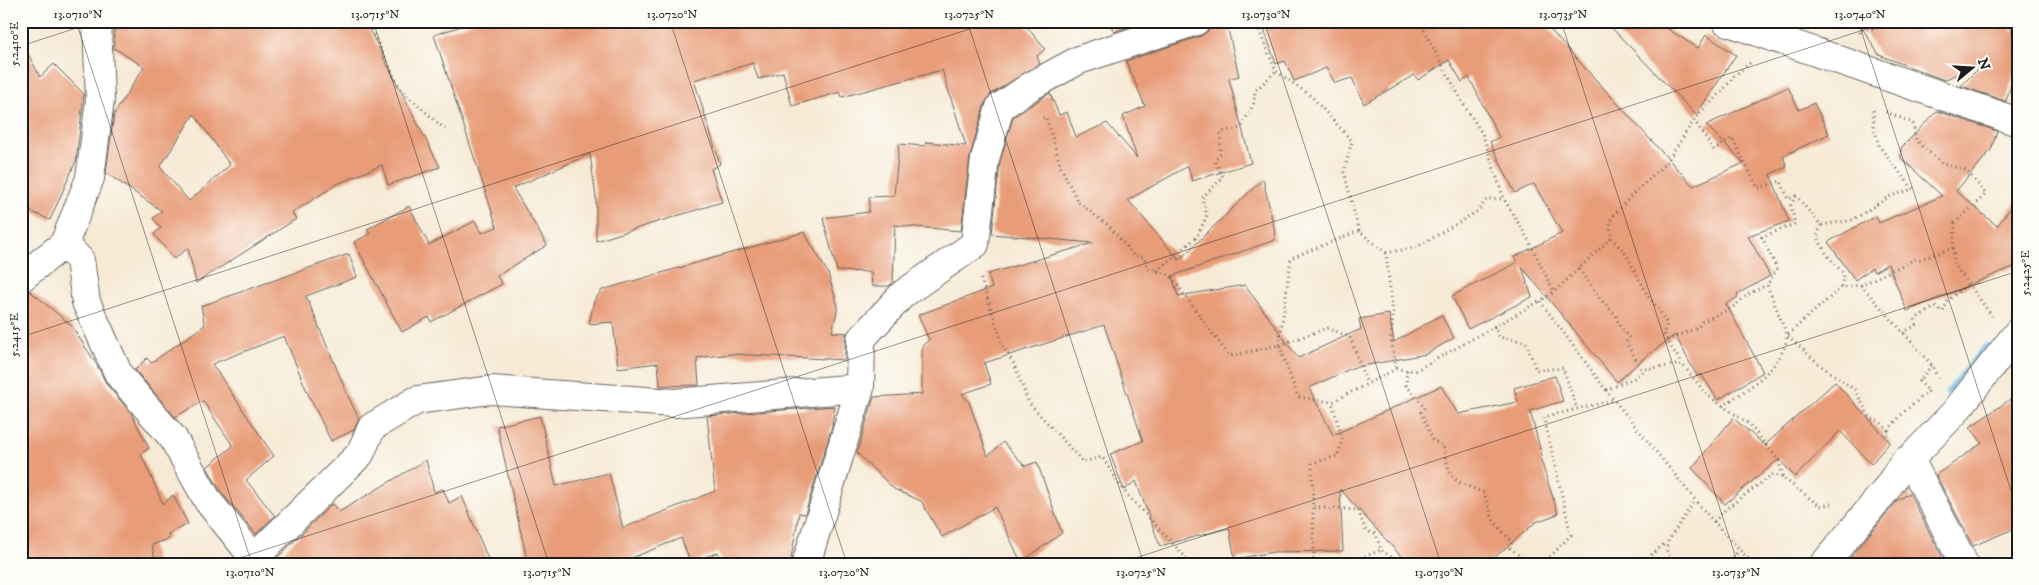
<svg xmlns="http://www.w3.org/2000/svg" width="2039" height="585" font-family="'IM FELL DW Pica',serif">
	<style>
		.lines { fill: none; stroke-linecap: round; stroke-linejoin: round }
		.stream { stroke: #67b6e2; stroke-width: 10 }
		.building { fill: #e89c78; fill-rule: evenodd }
		.minor-casing { stroke: #68645d; stroke-width: 30 }
		.path { stroke: #68645d; stroke-width: 3; stroke-dasharray: 1 4; stroke-linecap: butt }
		.minor { stroke: #fff; stroke-width: 28 }
		.ticks { fill: none; stroke: #1c1c1c; stroke-width: 1; stroke-opacity: 0.45 }
		.neatline { fill: none; stroke: #1c1c1c; stroke-width: 2 }
		.ticks-label { font-size: 12px; text-anchor: middle; fill: #1c1c1c }
	</style>
	<rect width="100%" height="100%" fill="#fdfcf7"/>
	<filter id="ink" filterUnits="userSpaceOnUse"><feTurbulence type="fractalNoise" baseFrequency=".02" numOctaves="2"/><feDisplacementMap in="SourceGraphic" scale="10" xChannelSelector="R" yChannelSelector="G"/><feConvolveMatrix kernelMatrix="1 2 1 2 8 2 1 2 1" color-interpolation-filters="sRGB"/></filter>
	<filter id="wash" filterUnits="userSpaceOnUse"><feTurbulence type="fractalNoise" baseFrequency=".0096" numOctaves="4" result="noise"/><feDisplacementMap in="SourceGraphic" scale="20" xChannelSelector="R" yChannelSelector="G"/><feGaussianBlur stdDeviation="1.12" result="paint"/><feColorMatrix in="noise" values="0 0 0 0 0 0 0 0 0 0 0 0 0 0 0 0 0 1.4 0 .05"/><feComposite in="paint" operator="in"/></filter>
	<g filter="url(#wash)">
		<rect width="100%" height="100%" fill="#f6ead5"/>
		<g class="lines">
			<path class="stream" d="M1950 393 1987 348"/>
		</g>
		<g id="blocks">
			<path class="building" d="M114 21H365L440 167 388 185 382 165 337 184 292 213 296 219 196 283 188 248 174 259 154 234 161 228 153 218 162 211 106 173 114 114 144 67 114 48ZM194 114 230 165 189 201 160 167Z
				M477 21H797L798 28 837 21H1022L1045 49 1037 56 1040 64 991 94 985 103 970 157 961 231 895 225 893 282 889 286H872L871 272 837 271 823 218 869 212V197L894 196 899 144 925 146 926 142 966 146 942 70 842 97 840 92 792 106 783 72 758 79 753 63 694 80 720 164 711 169 722 202 596 241V197L590 154 513 188 547 245 497 276 502 284 431 322 429 317 402 332 354 242 370 234 367 229 409 206 429 245 475 221 482 233 497 227 434 35Z
				M1109 21H1146L1114 32Z
				M1211 21H1226L1239 76 1229 79 1251 163 1192 181 1188 166 1128 200 1179 260 1263 179 1274 227 1275 240 1172 276 1178 296 1245 285 1298 358 1361 329 1359 319 1389 314 1394 342 1441 315 1454 338 1426 354 1352 368 1309 388 1333 435 1441 386 1458 414 1518 402 1514 388 1555 376 1563 401 1530 411 1542 456 1540 457 1558 514 1536 522 1487 564H1408L1340 489 1343 551 1274 552 1235 559 1229 528 1160 546 1136 481 1124 490 1110 454 1143 441 1104 325 984 363 991 384 962 394 969 402 988 456 1003 442 1025 466 1037 462 1062 533 1021 562 995 507 942 537 921 501 894 489 857 453 874 397 922 394V346L929 340 918 315 992 288 988 274 1093 243 992 234 1000 162 1013 117 1050 93 1059 115 1067 112 1076 137 1107 123 1137 158 1123 116 1145 106 1126 61 1201 36 1208 31Z
				M1261 21H1542L1693 186 1744 163 1706 125 1788 87 1799 110 1814 103 1829 134 1783 156 1787 167 1770 174 1789 221 1748 236 1770 276 1737 294 1738 297 1726 304 1763 372 1718 400 1701 374 1697 376 1675 335 1644 358 1617 382 1522 267 1532 297 1468 329 1452 296 1518 262 1514 257 1562 233 1534 184 1515 193 1490 142 1499 137 1469 77 1462 82 1449 60 1418 80 1414 75 1364 104 1352 78 1335 83 1326 68 1294 81 1285 61 1276 64Z
				M1605 21H1655L1698 48 1706 35 1736 55 1696 115Z
				M1858 21H2007L2013 33 2018 28V61L2006 101 1961 86 1987 60 1944 80 1879 55Z
				M21 40 40 77 54 64 84 94 76 161 50 220 21 207Z
				M1937 111 1997 131 1991 150 1956 191 1997 226 2018 198V265L1907 311 1888 264 1874 272 1872 268 1855 280 1828 242 1876 216 1879 223 1942 196 1901 158V148Z
				M804 232 828 273 838 307 832 332 847 333 845 339V360L731 354 697 358 699 385 660 386 658 363 618 368 613 322 589 324 594 301 602 290Z
				M349 254 357 277 306 296 349 398 359 419 354 430 331 441 309 396 284 336 212 364 274 456 246 480 275 516 256 534 221 492 207 467 233 446 203 401 175 417 135 370 147 358 151 363 205 325 201 306Z
				M30 291 71 325 97 365 107 385 131 413 149 448 141 454 163 504 173 495 188 524 168 534 169 539 152 545 156 564H22L21 293Z
				M1835 382 1890 442 1871 464 1840 431 1795 477 1779 459 1725 504 1692 468 1733 418 1767 447 1765 445Z
				M2018 394V527L1973 546 1936 475 1982 443 1970 427Z
				M835 406 832 424 833 423 805 514 799 513 790 564H722L718 552 691 563 681 538 617 564H528L497 426 540 416 556 486 609 473 623 528 715 491 707 416Z
				M426 460 434 492 443 489 449 503 462 496 490 564H280L276 559 332 504 339 512Z
				M1909 493 1946 564H1845L1896 502Z"/>
		</g>
	</g>
	<g filter="url(#ink)">
		<use href="#blocks" fill-opacity="0" stroke="#68645d" stroke-width="1"/>
		<g class="lines">
			<g class="minor-casing">
				<path id="minor" d="M1726 21 2018 122
					M64 244 80 260 86 302 119 375 173 438 208 501 254 558
					M21 278 64 244 90 178 100 100 97 21
					M1910 459 1964 564
					M253 564 254 558 360 454 372 427 417 400 491 390 674 403 860 388
					M806 564 860 388 861 339 903 294 975 244 985 159 1000 107 1031 86 1079 60 1196 21
					M1824 564 1885 491 1905 461 1910 459 1955 412 2018 332"/>
			</g>
			<path class="path" d="M367 21 400 89 446 130
				M1255 21 1276 71 1311 96 1352 141 1344 172 1359 231 1386 253 1393 315 1391 338 1396 369
				M1419 21 1465 107 1482 133 1504 199 1529 241 1554 292
				M1860 33V30L1881 27 1886 21
				M1750 63 1734 76 1724 89 1694 120 1666 163 1629 198 1610 220 1611 238 1554 292 1540 301 1606 390 1705 512 1753 564
				M1043 118 1046 117 1061 167 1078 202 1110 227 1134 256 1144 257 1148 268 1170 275 1229 356 1279 345 1298 397 1332 402 1396 369 1415 371 1540 301
				M1694 120 1714 150 1732 138 1758 188 1781 181 1788 199 1796 196 1821 225 1853 220 1888 197 1913 189 1879 146 1874 127 1873 107
				M1796 196 1791 205 1795 224 1762 237 1777 269 1767 285 1787 335 1820 365 1855 390 1870 418 1880 422 1888 430 1886 433 1888 436
				M1821 225 1817 236 1827 255 1843 273 1842 287
				M1611 238 1626 254 1648 296 1658 308 1667 324 1663 334 1682 364
				M1953 248 1954 264 1992 316
				M1386 253 1417 247 1478 211 1487 199H1504
				M1579 269 1602 301 1616 315 1618 323 1629 338 1626 342 1642 371
				M1157 271 1197 237 1207 215 1202 198 1223 177 1215 161 1220 154 1221 132 1241 128 1254 103 1255 91 1276 71
				M981 279 1004 348 1014 364 1029 403 1083 462 1102 457 1123 490 1192 564
				M1861 285 1932 365 1939 381
				M1494 326 1499 337 1526 342 1536 370 1563 368 1577 409
				M1903 333 1916 325 1915 319 1935 307 1943 312 1948 300 1969 283
				M1667 340 1697 328 1702 322 1733 307 1750 293 1767 285
				M1279 345 1291 258 1359 231
				M1280 345 1327 328 1350 337 1367 384
				M1407 370 1406 385 1425 408 1421 412 1433 441 1443 445C1451 482 1449 478 1484 493L1493 520 1512 542 1510 548 1531 564
				M1606 390 1634 378 1645 369 1682 364 1707 395 1749 424 1779 461 1783 478 1820 506 1832 504
				M1723 406C1748 388 1784 368 1787 335L1842 287 1861 285 1913 260 1921 259 1953 248 1955 223 1986 194 1966 170 1942 164 1916 140 1913 123 1884 111
				M1888 430 1904 412 1929 391 1919 381 1932 365
				M1314 507 1358 510 1366 531 1376 534 1381 550 1401 564
				M1714 522 1726 509 1773 474 1783 478
				M1314 564 1312 463 1338 456 1342 439 1332 402
				M1346 564 1381 550
				M1543 564 1571 535 1544 417 1614 400
				M1639 564 1666 543
				M1675 564 1667 552V543L1695 500
				M1725 564 1739 551"/>
			<use href="#minor" class="minor"/>
		</g>
	</g>
	<path class="ticks" d="M76 21 252 564M373 21 549 564M670 21 847 564M967 21 1144 564M1264 21 1441 564M1561 21 1738 564M1858 21 2018 512M21 46 98 21M21 337 994 21M221 564 1891 21M1117 564 2018 271M2013 564 2018 562"/>
	<rect width="2039" height="585" fill="none" stroke="#fdfcf7" stroke-width="55"/>
	<g transform="translate(1972 68) rotate(72)" stroke="#fdfcf7" stroke-width="4" paint-order="stroke">
	<path d="M0-4L9 19L0 12L-9 19Z" fill="#1c1c1c"/>
	<text y="-8" font-size="14" font-weight="bold" text-anchor="middle" fill="#1c1c1c">N</text>
	</g>
	<rect x="28" y="28" width="1984" height="530" class="neatline"/>
	<g class="ticks-label">
		<text x="78" y="18">13.0710°N</text>
		<text x="375" y="18">13.0715°N</text>
		<text x="672" y="18">13.0720°N</text>
		<text x="969" y="18">13.0725°N</text>
		<text x="1266" y="18">13.0730°N</text>
		<text x="1563" y="18">13.0735°N</text>
		<text x="1860" y="18">13.0740°N</text>
		<text transform="translate(14 44) rotate(-90)" y="4">5.2410°E</text>
		<text transform="translate(2025 273) rotate(-90)" y="4">5.2425°E</text>
		<text transform="translate(14 335) rotate(-90)" y="4">5.2415°E</text>
		<text x="250" y="576">13.0710°N</text>
		<text x="547" y="576">13.0715°N</text>
		<text x="844" y="576">13.0720°N</text>
		<text x="1141" y="576">13.0725°N</text>
		<text x="1439" y="576">13.0730°N</text>
		<text x="1736" y="576">13.0735°N</text>
	</g>
</svg>
